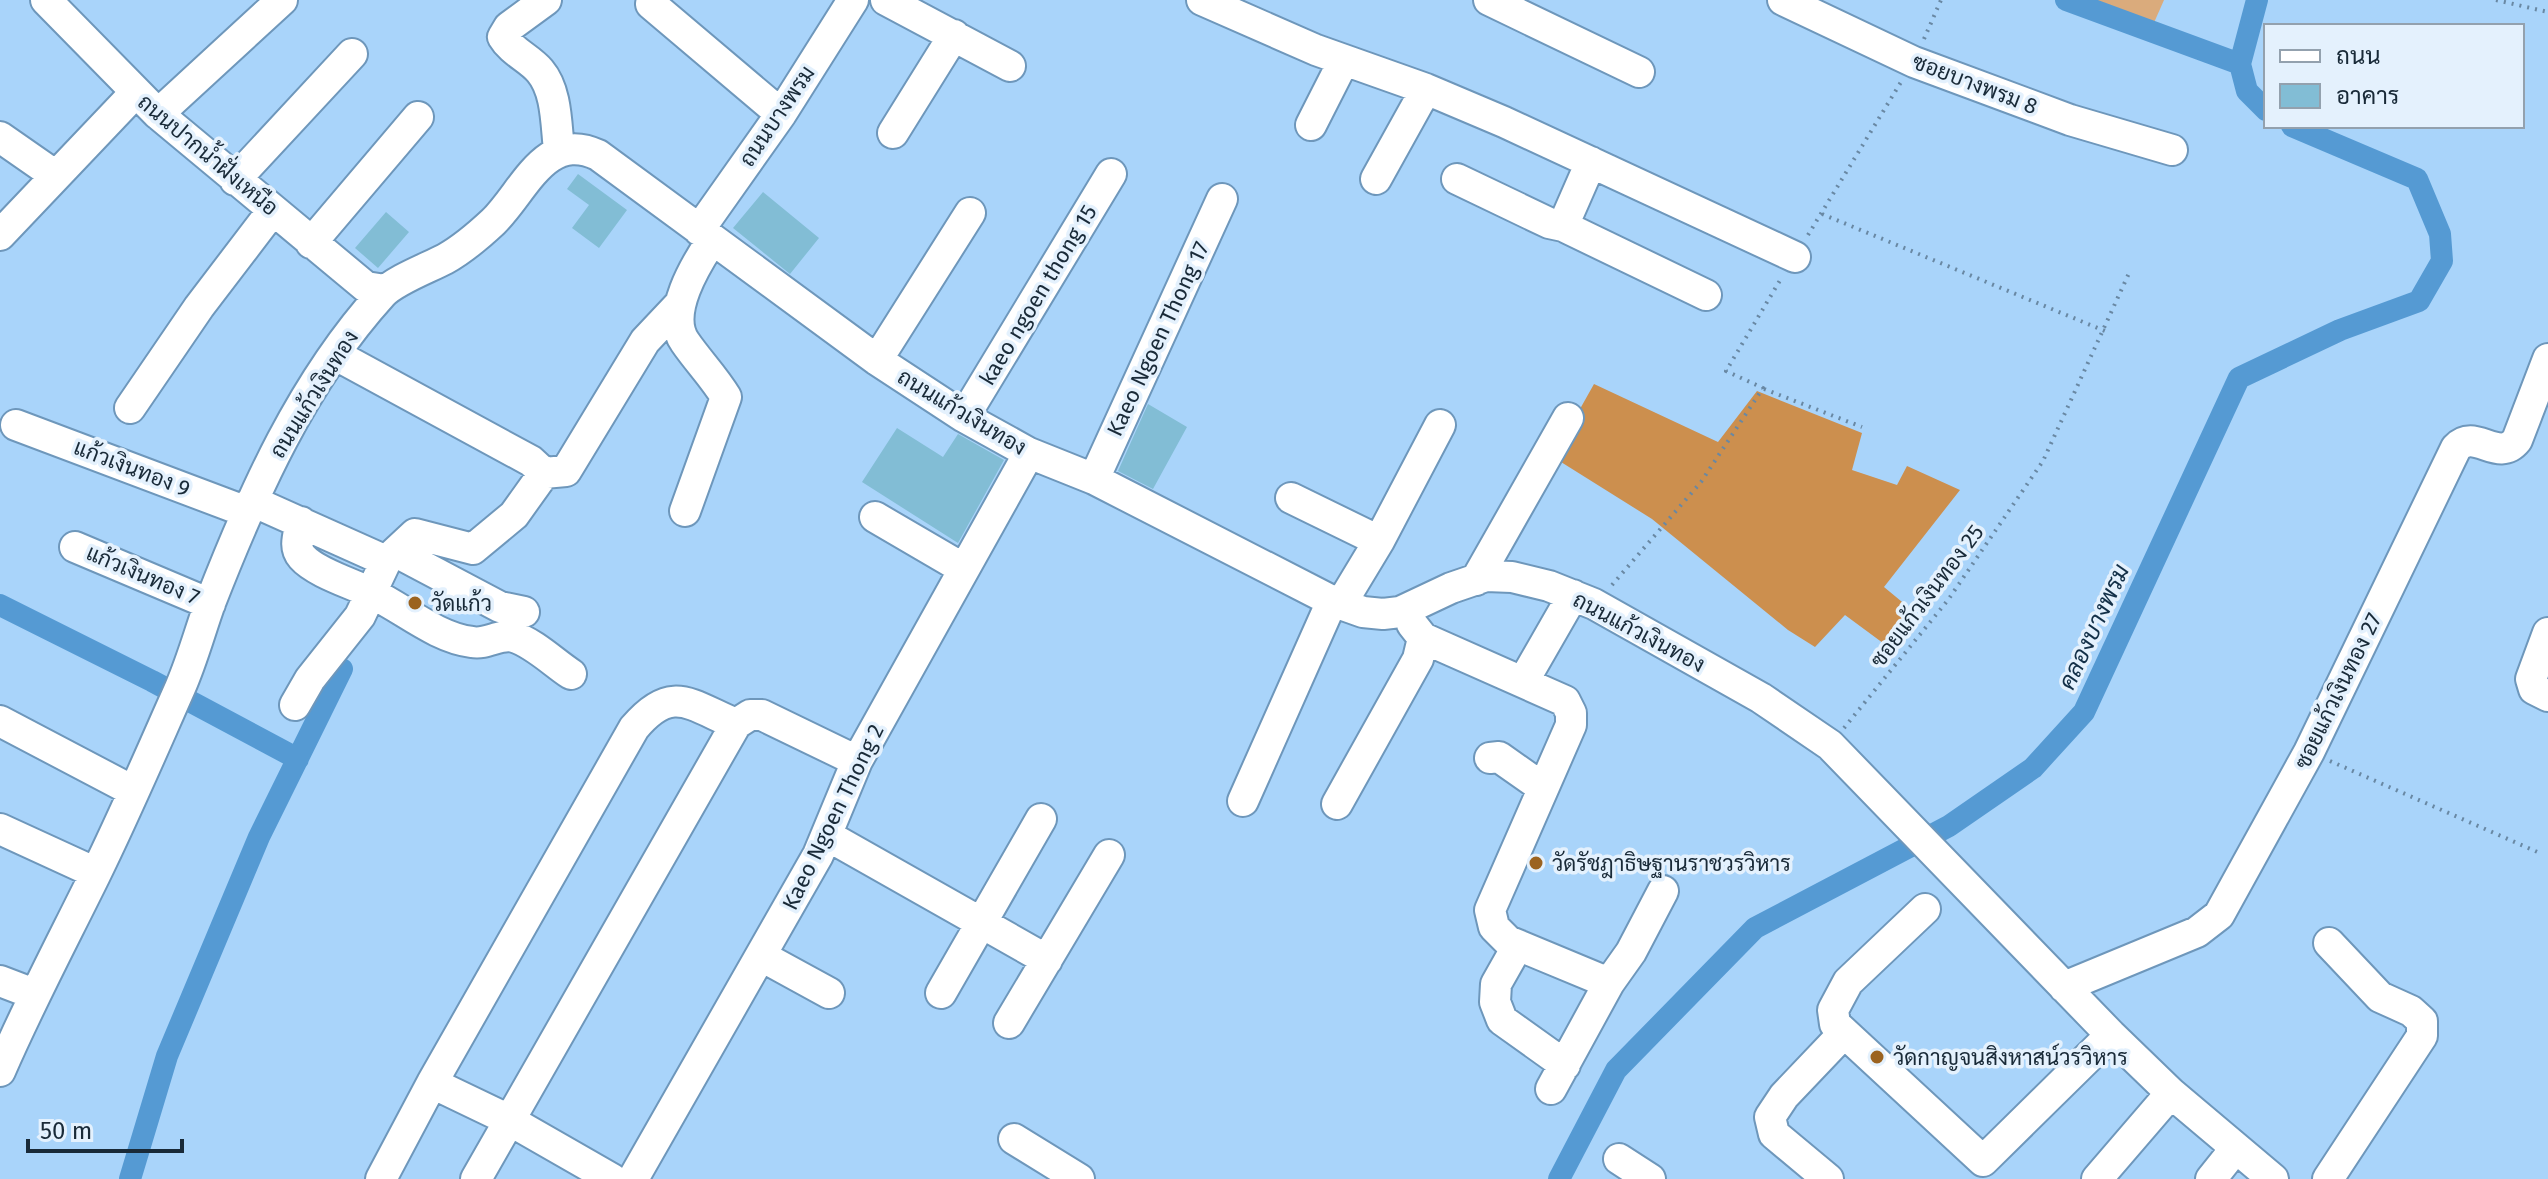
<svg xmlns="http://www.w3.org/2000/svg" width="2548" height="1179" font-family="'Fira Sans',Sarabun,sans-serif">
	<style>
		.green { fill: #daab7c }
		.forest { fill: #cc8f4e }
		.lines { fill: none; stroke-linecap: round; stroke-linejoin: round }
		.canal { stroke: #559ad3; stroke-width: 22 }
		.building { fill: #82bdd5 }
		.minor-casing { stroke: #6e97bb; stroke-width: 34 }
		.path { stroke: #6988a3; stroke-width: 4; stroke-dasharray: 2 6; stroke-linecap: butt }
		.minor { stroke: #fff; stroke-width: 30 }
		.poi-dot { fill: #9b6320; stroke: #e4f1fd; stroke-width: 3 }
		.labels { text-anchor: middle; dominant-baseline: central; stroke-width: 7; stroke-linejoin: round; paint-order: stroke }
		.street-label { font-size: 22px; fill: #192a38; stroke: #e4f1fd }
		.poi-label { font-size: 22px; fill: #192a38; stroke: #e4f1fd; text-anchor: start }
		.water-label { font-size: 24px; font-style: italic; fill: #133048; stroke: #e4f1fd }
	</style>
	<rect width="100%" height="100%" fill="#a9d4fa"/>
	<path class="green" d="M2085 0H2164L2153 25Z"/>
	<path class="forest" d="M1594 384 1718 442 1757 391 1862 433 1852 470 1897 485 1907 466 1960 490 1884 587 1913 611 1887 646 1845 615 1815 647 1788 630 1652 519 1553 457Z"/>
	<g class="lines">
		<path class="canal" d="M2066 0 2240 64
			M2257 0 2240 64 2247 91 2266 110
			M0 605 152 681 298 759
			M130 1179 167 1056 259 837 342 669
			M1559 1179 1616 1070 1755 928 1949 826 2033 768 2084 712 2239 378 2340 330 2419 301 2442 261 2440 234 2417 179 2292 126"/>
	</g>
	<path class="building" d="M578 174 627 210 599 248 572 228 589 205 567 189Z
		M763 192 819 238 790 274 733 228Z
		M386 212 409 232 378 268 355 248Z
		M1148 404 1187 427 1153 489 1118 471Z
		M897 428 943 457 958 434 1004 460 958 543 862 482Z"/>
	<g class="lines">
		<g class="minor-casing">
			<path id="minor" d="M46 0 158 114 366 287 385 290
				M546 0 509 27 503 37C512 52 529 58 540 71 557 91 556 124 559 150
				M886 0 1010 66
				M1202 0 1316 50 1426 89 1504 122 1795 257
				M1489 0 1639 72
				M1783 0 1914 62 2070 120 2172 150
				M651 4 781 114
				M158 114 282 0
				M1311 125 1344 60
				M893 133 954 35
				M0 137 56 176
				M1376 179 1426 89
				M1457 179 1549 223 1563 226 1591 162
				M235 180 352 54
				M1563 226 1706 295
				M699 230 781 114 853 0
				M0 235 135 93
				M311 243 418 117
				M336 355 531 461 544 473 566 471 645 341 678 306
				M877 360 970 213
				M130 408 199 307 273 210
				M964 417 1111 174
				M16 425 247 512
				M1094 479 1222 199
				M1291 498 1379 541
				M252 501 386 561
				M685 511 726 397C714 377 698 361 685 342 665 314 696 264 712 240
				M875 517 964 569
				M301 522C299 534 293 547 302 557 316 573 354 584 373 594 404 609 437 638 472 642 487 645 500 633 514 637 534 643 554 663 571 674
				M75 547 210 604
				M396 552 500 607 524 612
				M1476 580 1568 418
				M1341 604 1379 541 1440 425
				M2548 633 2531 679 2534 689 2548 696
				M1423 638 1565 701 1571 713V725L1490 910 1494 927 1508 941 1609 983 1631 952 1663 891
				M1523 682 1573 595
				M295 705 310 679 360 616 386 561 415 534 473 549 514 515 544 473
				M0 721 133 791
				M1490 758 1499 757 1543 788
				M1243 801 1332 601
				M1337 804 1418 659 1423 638 1412 624
				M0 829 96 873
				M828 836 1047 960
				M1925 909 1848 982 1833 1010 1835 1024 1983 1161 2111 1035
				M1518 945 1496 984 1495 1002 1502 1020 1565 1065
				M763 957 829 993
				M0 981 34 994
				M2064 987 2197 932 2219 915 2309 752 2456 448C2475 427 2498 464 2517 440L2548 359
				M941 993 1041 819
				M1009 1023 1109 855
				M0 1071C29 1004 63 940 95 875 125 814 152 751 180 688 192 661 200 631 210 603 253 493 302 382 382 294 395 280 428 268 445 259 463 249 478 236 493 222 524 192 545 130 598 155L877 360 964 417 1029 453 1094 479 1332 601 1363 612 1383 614 1400 612 1451 588 1486 576 1512 577 1549 586 1594 604 1761 698 1830 745 2111 1035 2171 1093 2273 1179
				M432 1083 509 1120 612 1179
				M1551 1089 1609 983
				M1014 1139 1079 1179
				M1619 1159 1650 1179
				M381 1179 432 1083 634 728C672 683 690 705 736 724L750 715H762L857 761
				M476 1179 736 724
				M633 1179 818 855 857 761 1029 453
				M1828 1179 1774 1134 1770 1117 1784 1096 1843 1034
				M2097 1179 2171 1093
				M2211 1179 2235 1149
				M2328 1179 2422 1036V1021L2411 1011 2380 997 2329 943"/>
		</g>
		<path class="path" d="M2496 0 2548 12
			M1924 39 1941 0
			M1822 214 2105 331
			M1808 235 1901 82
			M1764 389 1862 427
			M1612 585 1701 482 1763 388 1726 371 1782 277
			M1844 728 1948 600 2043 461 2130 271
			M2330 761 2542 854"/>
		<use href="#minor" class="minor"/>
	</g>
	<g class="poi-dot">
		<circle cx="415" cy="603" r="8"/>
		<circle cx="1536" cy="863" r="8"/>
		<circle cx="1877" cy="1057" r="8"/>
	</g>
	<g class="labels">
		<g class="street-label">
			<text transform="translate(1975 84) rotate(21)">ซอยบางพรม 8</text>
			<text transform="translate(777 116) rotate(-56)">ถนนบางพรม</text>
			<text transform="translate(208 155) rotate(40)">ถนนปากน้ำฝั่งเหนือ</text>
			<text transform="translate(1038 295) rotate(-59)">kaeo ngoen thong 15</text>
			<text transform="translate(1158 339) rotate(-65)">Kaeo Ngoen Thong 17</text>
			<text transform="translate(314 394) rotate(-58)">ถนนแก้วเงินทอง</text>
			<text transform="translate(962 412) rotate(31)">ถนนแก้วเงินทอง</text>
			<text transform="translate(132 468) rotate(21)">แก้วเงินทอง 9</text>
			<text transform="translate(143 575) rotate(23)">แก้วเงินทอง 7</text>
			<text transform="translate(1927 596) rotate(-53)">ซอยแก้วเงินทอง 25</text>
			<text transform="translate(1639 632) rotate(28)">ถนนแก้วเงินทอง</text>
			<text transform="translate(2338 691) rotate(-64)">ซอยแก้วเงินทอง 27</text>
			<text transform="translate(833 817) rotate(-64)">Kaeo Ngoen Thong 2</text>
		</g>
		<g class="poi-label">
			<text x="431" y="603">วัดแก้ว</text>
			<text x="1552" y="863">วัดรัชฎาธิษฐานราชวรวิหาร</text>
			<text x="1893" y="1057">วัดกาญจนสิงหาสน์วรวิหาร</text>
		</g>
		<g class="water-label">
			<text transform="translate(2094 627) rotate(-65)">คลองบางพรม</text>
		</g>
	</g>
	<rect x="2264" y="24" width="260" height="104" fill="#e4f1fd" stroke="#93a1ae" stroke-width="2"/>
	<rect x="2280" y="50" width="40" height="12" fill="#ffffff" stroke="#93a1ae" stroke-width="2"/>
	<text x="2336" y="64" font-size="24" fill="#192a38">ถนน</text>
	<rect x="2280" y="84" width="40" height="24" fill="#82bdd5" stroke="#93a1ae" stroke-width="2"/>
	<text x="2336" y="104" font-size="24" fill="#192a38">อาคาร</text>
	<path d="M28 1139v12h154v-12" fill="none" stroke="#192a38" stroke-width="4"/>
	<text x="40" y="1139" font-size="24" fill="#192a38" stroke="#e4f1fd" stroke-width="6" paint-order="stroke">50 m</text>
</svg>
